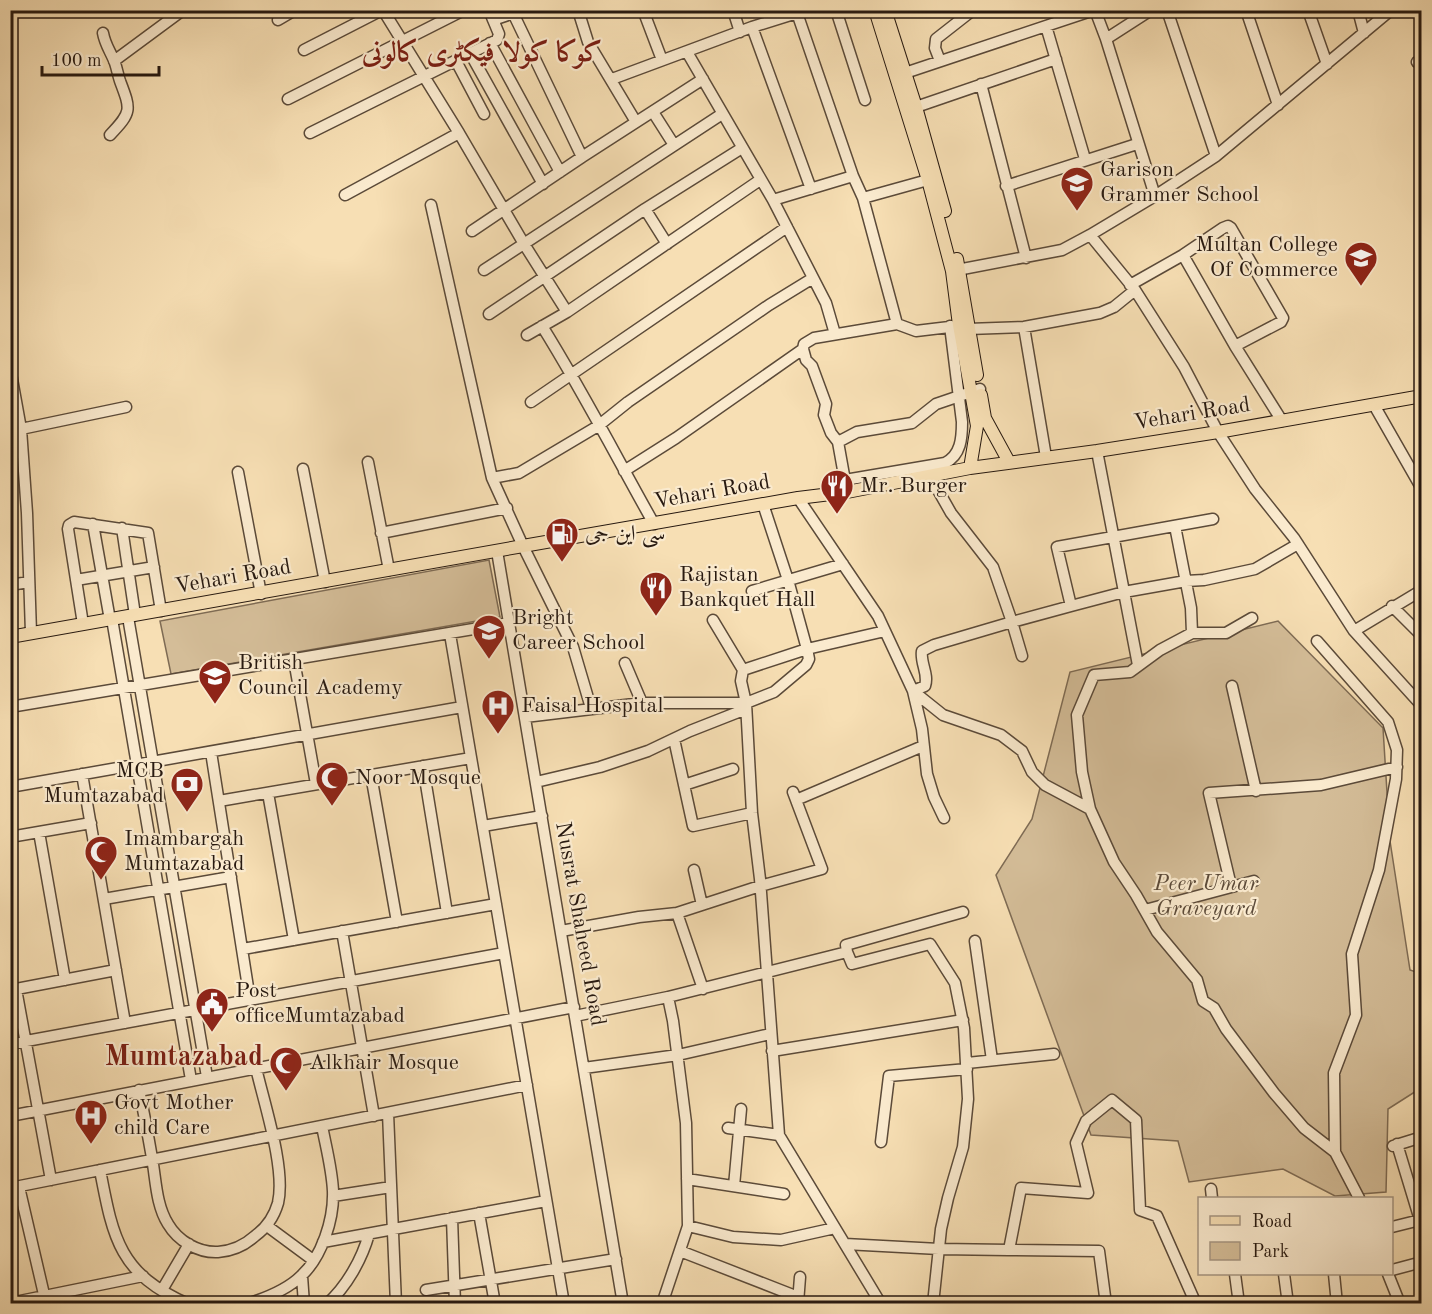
<svg xmlns="http://www.w3.org/2000/svg" width="1432" height="1314" font-family="'Old Standard TT',Amiri,serif">
	<style>
		.green { fill: #d4bd98; stroke: #7e6b54; stroke-width: 1.5 }
		.lines { fill: none; stroke-linecap: round; stroke-linejoin: round }
		.minor-casing { stroke: #5b4a39; stroke-width: 13 }
		.major-casing { stroke: #271910; stroke-width: 14 }
		.minor { stroke: #faeace; stroke-width: 10 }
		.major { stroke: #f7dfb4; stroke-width: 12 }
		.labels { text-anchor: middle; dominant-baseline: central; stroke-width: 4.5; stroke-linejoin: round; paint-order: stroke }
		.poi-label { font-size: 22px; fill: #271910; stroke: #faeace; text-anchor: start }
		.street-label { font-size: 22px; fill: #271910; stroke: #faeace }
		.park-label { font-size: 22px; font-style: italic; fill: #5b4a39; stroke: #faeace }
		.district-label { font-size: 28px; font-weight: bold; fill: #7a1f14; stroke: #faeace }
	</style>
	<rect width="100%" height="100%" fill="#f7dfb4"/>
	<filter id="stains"><feTurbulence type="fractalNoise" baseFrequency=".00333" numOctaves="4"/><feColorMatrix values="0 0 0 0 .2 0 0 0 0 .09 0 0 0 0 .02 0 0 0 .5 -.17"/></filter>
	<radialGradient id="worn" r=".72"><stop offset=".6" stop-color="#630" stop-opacity="0"/><stop offset="1" stop-color="#630" stop-opacity=".3"/></radialGradient>
	<path class="green" d="M489 560 500 617 171 674 160 621Z
		M1278 621 1383 728 1390 841 1410 970 1422 974 1421 1088 1388 1109 1386 1192 1335 1196 1283 1169 1189 1182 1178 1141 1091 1135 996 875 1032 819 1070 672Z"/>
	<g class="lines">
		<g class="minor-casing">
			<path id="minor" d="M383 10 459 133 524 244 567 312
				M578 10 588 42 636 122
				M643 10 662 60
				M733 10 740 32
				M796 10 853 176 863 198 897 324
				M836 10 865 100
				M1095 10 1106 39 1155 196
				M1167 10 1216 156
				M1246 10 1278 105
				M1308 10 1327 64
				M1358 10 1364 33
				M278 20 295 10
				M493 20 520 11
				M1046 26 1085 159
				M752 27 811 189
				M103 33C105 45 111 52 115 63 117 69 118 75 120 81 131 110 132 112 110 135
				M1106 39 1151 10
				M490 43 560 172
				M304 50 382 10
				M687 52 773 200 826 303 835 334
				M470 53 543 184
				M114 61 183 10
				M456 61 484 114
				M940 61 935 48 936 39 973 10
				M1417 62 1422 60
				M905 73 1094 10
				M612 79 752 27 797 13
				M981 84 1026 258
				M288 99 464 10
				M916 107 1056 59
				M653 112 674 145
				M310 133 497 40 499 34 489 10
				M582 157 703 79
				M1006 186 1137 144
				M345 195 459 133
				M863 198 935 178
				M773 200 853 176
				M431 205 492 478 523 546 573 647 591 708
				M645 209 667 244
				M472 231 582 157 513 13
				M1090 235 1135 290 1184 367 1218 432 1255 489 1294 538 1354 631 1422 706
				M1183 255 1235 346 1282 421
				M484 270 722 114
				M952 271 1062 250 1090 235 1155 196 1216 156 1391 10
				M1130 285 1183 255 1223 228 1228 226 1231 228 1283 318 1281 322 1235 346
				M489 314 645 209 742 148
				M542 326C582 390 617 458 654 524
				M1024 327 1046 457
				M968 329 1024 327 1100 313 1114 307 1135 290
				M527 335 567 312 760 180
				M10 368 21 429 27 513 31 633
				M531 402 787 227
				M1374 405 1422 489
				M21 429 126 407
				M838 442 857 432 912 423 936 404 980 389
				M1097 451 1138 665
				M368 462 389 570
				M303 469 325 582
				M624 471 676 438 803 349
				M238 472 261 594
				M930 476 951 513 993 567 1012 622 1071 606 1057 547 1213 519
				M492 478 519 473 598 426 628 402 769 305 813 278
				M845 480 945 463C961 455 962 438 962 422L950 326
				M847 492 838 442 831 433 824 415 826 404 812 366 806 360 803 349 804 344 814 338 897 324 916 331 966 325
				M798 498 878 616 913 691 922 729 927 774 934 797 944 818
				M93 524 110 620
				M1175 526 1191 608 1192 633
				M122 528 135 615
				M381 533 507 508
				M497 551 623 1304
				M76 580 154 567
				M10 585 29 582
				M752 591 843 564
				M1071 606 1124 592 1186 581 1204 580 1255 569 1298 544
				M1392 606 1422 636
				M128 617 207 1077
				M112 619 191 1080
				M713 620 743 670 741 681 746 703 752 813 760 879 779 1135 881 1304
				M83 624 68 529 69 525 74 522 148 533 161 611
				M1354 631 1422 590
				M450 634 564 1304
				M1317 641 1388 722 1397 750 1396 779 1379 870 1352 954 1356 1015 1334 1073 1335 1152
				M294 660 316 784
				M625 663 642 703
				M743 670 807 649 885 631
				M1232 686 1256 791
				M913 691 943 715 1001 735 1022 751 1032 772 1045 785 1090 809 1114 862 1136 895 1157 932 1197 980 1203 1001 1214 1008 1226 1029 1274 1093 1304 1128 1335 1152 1359 1198
				M913 691 925 686C929 674 920 663 922 651L934 645 1012 622 1022 656
				M10 707 509 623
				M525 717 642 703H746L774 692 806 665 809 659 807 649 788 580 763 504
				M674 739 693 826 752 813
				M211 752 250 1000
				M423 766 447 913
				M82 774 125 1023
				M371 775 397 922
				M536 782 600 767 648 751 690 731 746 709
				M684 785 733 769
				M10 787 462 707
				M268 793 294 940
				M796 800 923 746
				M219 801 471 758
				M1090 809 1082 772 1077 715 1094 675 1130 672 1160 650 1192 633H1226L1252 618
				M483 826 542 816
				M39 832 65 980
				M10 837 91 823
				M694 870 702 905
				M1231 886 1209 793 1321 785 1397 767
				M104 899 231 877
				M1145 910 1254 881
				M342 931 374 1116
				M561 931 639 917 677 913
				M975 941 992 1060
				M243 949 496 904
				M847 952 852 964 930 944 955 983 964 1028 968 1099 963 1147 948 1198 941 1229 933 1304
				M16 989 51 1180
				M703 989 677 913 760 886 822 869 793 792
				M11 990 116 970
				M575 1016 668 997
				M10 1044 504 953
				M772 1051 963 1020
				M967 1063 1054 1054
				M584 1068 678 1055 770 1034
				M139 1090C144 1113 148 1135 152 1158 156 1180 156 1205 168 1224 178 1241 198 1253 218 1252 232 1251 245 1245 255 1236 266 1228 274 1217 278 1203 286 1169 264 1103 256 1068
				M388 1113 396 1304
				M10 1116 574 1007
				M728 1128 779 1135
				M881 1142 889 1076 967 1069
				M1393 1146 1422 1137
				M100 1170C113 1238 119 1274 188 1304
				M687 1179 784 1194
				M734 1186 741 1109
				M19 1187 46 1303
				M10 1188 527 1085
				M1211 1189 1212 1198
				M333 1196 391 1187
				M479 1213 495 1304
				M452 1218 455 1304
				M267 1226 313 1260
				M688 1226 733 1237 781 1240 835 1228
				M1392 1227 1420 1220 1397 1144
				M323 1242 546 1201
				M845 1244 939 1249 1009 1250 1021 1188 1088 1193 1076 1143 1086 1121 1112 1100 1136 1120 1140 1210 1157 1216 1196 1304
				M1009 1250 1099 1251 1106 1304
				M680 1251 798 1297
				M1392 1270 1422 1262
				M1235 1274 1239 1304
				M1284 1274 1288 1304
				M1334 1274 1337 1304
				M1388 1274 1400 1304
				M302 1276 304 1304
				M162 1290 189 1244
				M426 1290 616 1259
				M10 1303 143 1276
				M798 1303 800 1277
				M247 1304C266 1298 287 1290 301 1276 322 1257 334 1219 333 1191 332 1169 326 1147 322 1126
				M327 1304C347 1286 362 1259 369 1234
				M662 1304 688 1226 686 1123 673 1021 668 997 847 952 846 945 963 912"/>
		</g>
		<g class="major-casing">
			<path id="major" d="M875 10 928 180 952 271 959 325 977 426 970 468
				M885 10 916 107 945 211
				M957 259 977 375
				M981 395 985 418 1009 462
				M10 637 523 546 798 498 847 492 970 468 1097 451 1218 432 1422 396"/>
		</g>
		<use href="#minor" class="minor"/>
		<use href="#major" class="major"/>
	</g>
	<defs>
		<g id="school-pin" transform="scale(1.725)"><path d="M0 17L-7.5 6A9.5 9.5 0 1 1 7.5 6Z" fill="#8f2418" stroke="#faeace"/><path d="M0-5L7-2L0 1L-7-2ZM-4 1L0 2.5L4 1V4Q0 6-4 4Z" fill="#fff"/></g>
		<g id="university-pin" transform="scale(1.725)"><path d="M0 17L-7.5 6A9.5 9.5 0 1 1 7.5 6Z" fill="#8f2418" stroke="#faeace"/><path d="M0-5L7-2L0 1L-7-2ZM-4 1L0 2.5L4 1V4Q0 6-4 4Z" fill="#fff"/></g>
		<g id="restaurant-pin" transform="scale(1.725)"><path d="M0 17L-7.5 6A9.5 9.5 0 1 1 7.5 6Z" fill="#8f2418" stroke="#faeace"/><path d="M-5-6h1v4h1v-4h1v4h1v-4h1v5L-1.5 .5V6h-2V.5L-5-1ZM5-6V6H3V1.5H1.5Q1.5-4 5-6Z" fill="#fff"/></g>
		<g id="fuel-pin" transform="scale(1.725)"><path d="M0 17L-7.5 6A9.5 9.5 0 1 1 7.5 6Z" fill="#8f2418" stroke="#faeace"/><path d="M-5.5-6h7V0h2V4h1.3V-2.5L3-4.5l.8-.8L6-3V5H2.5V1h-1V6h-7ZM-4.2-4.7v3.2H.2V-4.7Z" fill="#fff"/></g>
		<g id="hospital-pin" transform="scale(1.725)"><path d="M0 17L-7.5 6A9.5 9.5 0 1 1 7.5 6Z" fill="#8f2418" stroke="#faeace"/><path d="M-5-5h3v3.5h4V-5h3V5h-3V1.5h-4V5h-3Z" fill="#fff"/></g>
		<g id="mosque-pin" transform="scale(1.725)"><path d="M0 17L-7.5 6A9.5 9.5 0 1 1 7.5 6Z" fill="#8f2418" stroke="#faeace"/><path d="M3.5-4.9A6 6 0 1 0 3.5 4.9A5 5 0 1 1 3.5-4.9Z" fill="#fff"/></g>
		<g id="bank-pin" transform="scale(1.725)"><path d="M0 17L-7.5 6A9.5 9.5 0 1 1 7.5 6Z" fill="#8f2418" stroke="#faeace"/><path d="M-6-4H6V4H-6ZM0-2.3a2.3 2.3 0 1 0 0 4.6a2.3 2.3 0 1 0 0-4.6Z" fill="#fff"/></g>
		<g id="civic-pin" transform="scale(1.725)"><path d="M0 17L-7.5 6A9.5 9.5 0 1 1 7.5 6Z" fill="#8f2418" stroke="#faeace"/><path d="M-.6-6.5H3V-4.5H.6V-3L4-1V1h2V6H-6V1h2V-1L-.6-3ZM-1.2 2.5V6h2.4V2.5Z" fill="#fff"/></g>
	</defs>
	<g fill-rule="evenodd">
		<use href="#school-pin" x="1077" y="183"/>
		<use href="#university-pin" x="1361" y="258"/>
		<use href="#restaurant-pin" x="837" y="486"/>
		<use href="#fuel-pin" x="562" y="534"/>
		<use href="#restaurant-pin" x="656" y="588"/>
		<use href="#school-pin" x="489" y="631"/>
		<use href="#school-pin" x="215" y="676"/>
		<use href="#hospital-pin" x="498" y="706"/>
		<use href="#mosque-pin" x="332" y="778"/>
		<use href="#bank-pin" x="187" y="784"/>
		<use href="#mosque-pin" x="101" y="852"/>
		<use href="#civic-pin" x="212" y="1004"/>
		<use href="#mosque-pin" x="286" y="1063"/>
		<use href="#hospital-pin" x="91" y="1116"/>
	</g>
	<g class="labels">
		<g class="poi-label">
			<text x="1100" y="170">Garison<tspan x="1100" dy="25">Grammer School</tspan></text>
			<text x="1338" y="245" text-anchor="end">Multan College<tspan x="1338" dy="25">Of Commerce</tspan></text>
			<text x="860" y="486">Mr. Burger</text>
			<text x="585" y="534">سی این جی</text>
			<text x="679" y="575">Rajistan<tspan x="679" dy="25">Bankquet Hall</tspan></text>
			<text x="512" y="618">Bright<tspan x="512" dy="25">Career School</tspan></text>
			<text x="238" y="663">British<tspan x="238" dy="25">Council Academy</tspan></text>
			<text x="521" y="706">Faisal Hospital</text>
			<text x="164" y="771" text-anchor="end">MCB<tspan x="164" dy="25">Mumtazabad</tspan></text>
			<text x="355" y="778">Noor Mosque</text>
			<text x="124" y="839">Imambargah<tspan x="124" dy="25">Mumtazabad</tspan></text>
			<text x="235" y="991">Post<tspan x="235" dy="25">officeMumtazabad</tspan></text>
			<text x="309" y="1063">Alkhair Mosque</text>
			<text x="114" y="1103">Govt Mother<tspan x="114" dy="25">child Care</tspan></text>
		</g>
		<g class="street-label">
			<text transform="translate(1192 414) rotate(-9)">Vehari Road</text>
			<text transform="translate(712 492) rotate(-10)">Vehari Road</text>
			<text transform="translate(233 577) rotate(-10)">Vehari Road</text>
			<text transform="translate(580 924) rotate(80)">Nusrat Shaheed Road</text>
		</g>
		<g class="park-label">
			<text x="1206" y="884">Peer Umar<tspan x="1206" dy="25">Graveyard</tspan></text>
		</g>
		<g class="district-label">
			<text x="482" y="54">کوکا کولا فیکٹری کالونی</text>
			<text x="184" y="1058">Mumtazabad</text>
		</g>
	</g>
	<rect width="1432" height="1314" fill="none" stroke="#f7dfb4" stroke-width="36"/>
	<rect x="12" y="12" width="1408" height="1290" fill="none" stroke="#271910" stroke-width="3"/>
	<rect x="18" y="18" width="1396" height="1278" fill="none" stroke="#271910" stroke-width="1.5"/>
	<rect x="1198" y="1197" width="195" height="78" fill="#faeace" stroke="#a69682" stroke-width="1.5"/>
	<rect x="1210" y="1216" width="30" height="9" fill="#f7dfb4" stroke="#a69682" stroke-width="1.5"/>
	<text x="1252" y="1227" font-size="18" fill="#271910">Road</text>
	<rect x="1210" y="1242" width="30" height="18" fill="#d4bd98" stroke="#a69682" stroke-width="1.5"/>
	<text x="1252" y="1257" font-size="18" fill="#271910">Park</text>
	<path d="M42 66v9h117v-9" fill="none" stroke="#271910" stroke-width="3"/>
	<text x="51" y="66" font-size="18" fill="#271910" stroke="#faeace" stroke-width="4.5" paint-order="stroke">100 m</text>
	<rect width="100%" height="100%" filter="url(#stains)"/>
	<rect width="100%" height="100%" fill="url(#worn)"/>
</svg>
